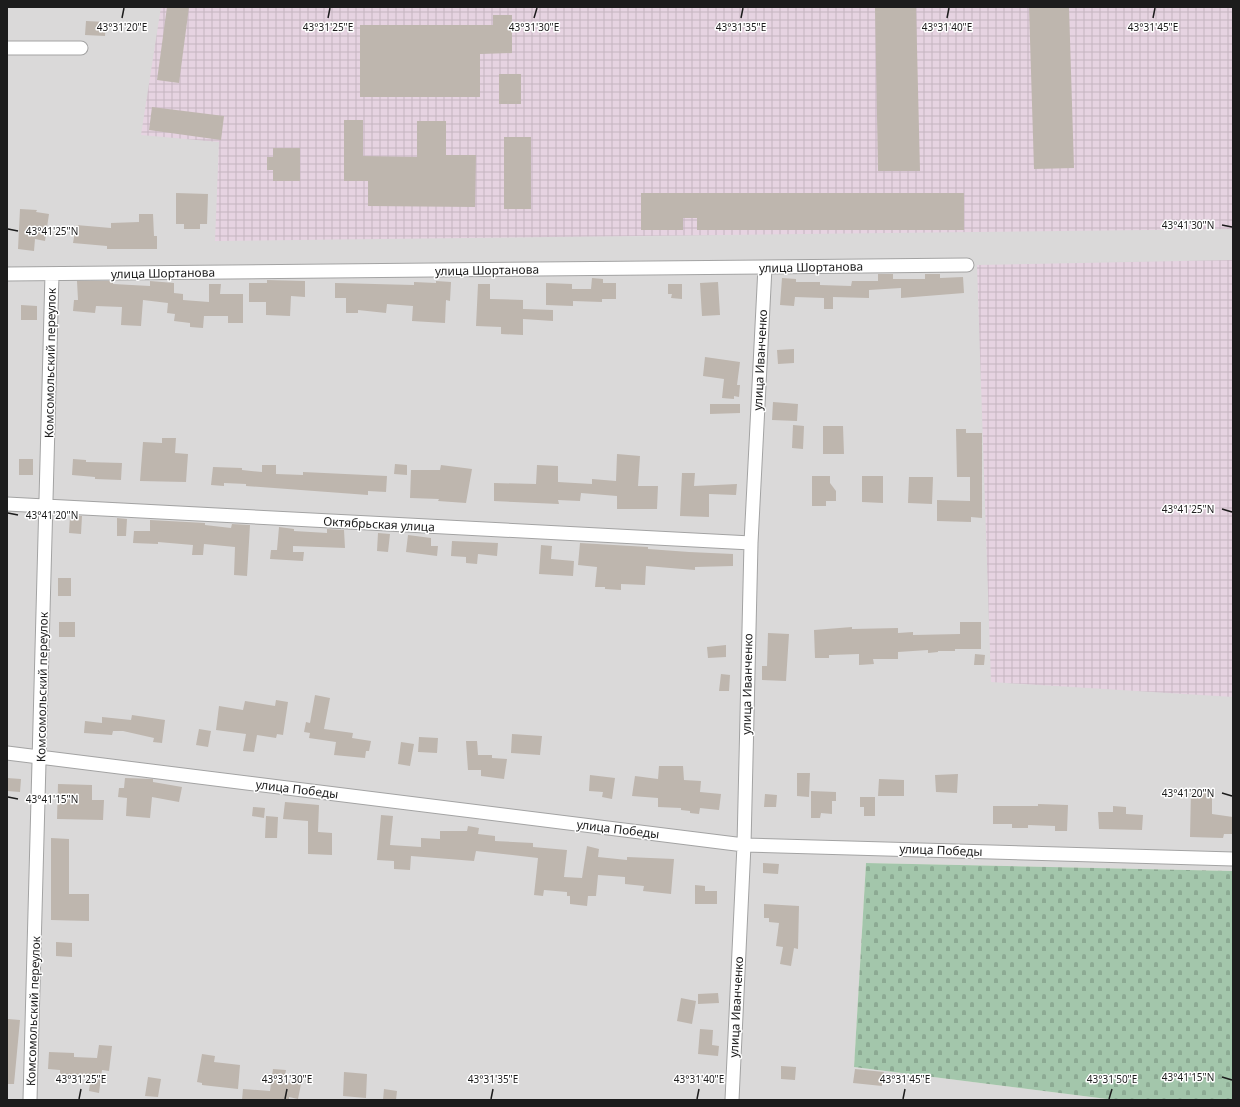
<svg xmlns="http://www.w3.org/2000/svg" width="1240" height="1107" font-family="'Noto Sans',sans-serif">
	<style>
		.residential { fill: #dad9d9 }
		.industrial { fill: url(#industrial-grid) }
		.cemetery { fill: url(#cemetery-stones) }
		.building { fill: #beb6ae }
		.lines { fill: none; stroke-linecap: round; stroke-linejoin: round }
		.minor-casing { stroke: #a3a3a3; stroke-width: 15 }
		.minor { stroke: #fff; stroke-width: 13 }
		.ticks { fill: none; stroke: #1c1c1c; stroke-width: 1.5 }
		.labels { text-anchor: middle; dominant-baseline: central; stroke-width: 3; stroke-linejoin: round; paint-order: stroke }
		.street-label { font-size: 12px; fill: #1c1c1c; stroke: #fff }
		.ticks-label { font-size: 10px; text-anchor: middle; fill: #1c1c1c; stroke: #fff; stroke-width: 3; stroke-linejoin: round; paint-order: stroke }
	</style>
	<defs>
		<pattern id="industrial-grid" width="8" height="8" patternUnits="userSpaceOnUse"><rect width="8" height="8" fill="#e6d3e1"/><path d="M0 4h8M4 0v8" fill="none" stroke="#c5b5c0"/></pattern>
		<pattern id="cemetery-stones" width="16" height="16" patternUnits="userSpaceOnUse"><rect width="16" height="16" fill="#a3c6ab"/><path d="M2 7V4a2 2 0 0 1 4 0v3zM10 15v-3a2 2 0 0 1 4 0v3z" fill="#8caa93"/></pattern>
	</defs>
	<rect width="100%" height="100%" fill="#edeae1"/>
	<path class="residential" d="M7 7H1233V871L866 863 854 1067 1115 1100H7Z"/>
	<path class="industrial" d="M161 7H1233V229L215 241 219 142 141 135Z
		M1233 260V697L991 682 977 265Z"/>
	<path class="cemetery" d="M866 863 1233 871V1100H1115L854 1067Z"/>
	<path class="building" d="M167 7H189L179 83 157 80Z
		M875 7H916L920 171H878Z
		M1029 7H1069L1074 168 1034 169Z
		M493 15H512V53L480 54V97H360V25H493Z
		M86 21 106 22 105 36 85 35Z
		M499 74H521V104H499Z
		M152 107 224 116 221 140 149 130Z
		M344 120H363V156L417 157V121H446V155H476L475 207 368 206V181H344Z
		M504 137H531V209H504Z
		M273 148H300V181H273V170H267V157H273Z
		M176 193 208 194 207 224H200V229H184V224H176Z
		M641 193H964V230H697V218H683V230H641Z
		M20 209 37 210 36 212 49 214 45 241 35 239 34 251 18 249Z
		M139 214H153L154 236H157V249H107V246L73 243 76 225 111 228V223L139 222Z
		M878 274H893V279H925V274H940V278L963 277 964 293 901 298V288L869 290V298L833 297V309H824V298L795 297 794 306 780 305 782 278 796 279V282H820V285L851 286 852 281H878Z
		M592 278 603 279V283H616V299H602V302L573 301V306L546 305V283L572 284V289H591Z
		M267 280 305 281V297L291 296 290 316 266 315V302H249V283H267Z
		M77 281H113V284L150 286V281L174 283V293L183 294V300L209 302V284H221L220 294H243V323H228V316H204L203 328 190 327V323L174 321 175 314 167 313 168 303 143 300 141 326 121 325 122 307 96 306 95 313 73 311 74 300H78Z
		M436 281 451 282 450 301 446 300 445 323 412 321 413 306 387 304 386 313 358 310V313H346V298H335V283L414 285V282L436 283Z
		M718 282 720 315 702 316 700 283Z
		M478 284H490V299L523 300V309L553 310V321L523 319V335L501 334V327L476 326Z
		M668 284H682V299L671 298 672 294H668Z
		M21 305 37 306V320H21Z
		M794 349V363L778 364 777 350Z
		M705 357 740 362 737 385H740L739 397 734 396V399L722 398 724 379 703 376Z
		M773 402 798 404 797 421 772 420Z
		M710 404H740V413L710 414Z
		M793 425 804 426 803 449 792 448Z
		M823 426H843L844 454H823Z
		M956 429H966V433H982V518L971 517V522L937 521V500L970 501V477H957Z
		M162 438H176L175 453 188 454 186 482 140 481 143 442 162 443Z
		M617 454 640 456 638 486H658L657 509H617V496L581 493 580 501 558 500 559 504 494 501V483L536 484 537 465 558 466V482L592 484V479L616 481Z
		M19 459H33V475H19Z
		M73 459 86 460V462L122 463 121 480 95 479V477L72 475Z
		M395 464 407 465V475L394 474Z
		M262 465H276V474L303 475V472L387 476 386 492 368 491V495L246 486V484L224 483V486L211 485 213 467 242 468V470L262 472Z
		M441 465 472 469 466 503 438 501 439 499 410 498 411 470H440Z
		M682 473H695L694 486 737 484 736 495 709 494V517L680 516Z
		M812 476H830V483L836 491V501H826V506H812Z
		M862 476H883V503L862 502Z
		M909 477H933L932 504 908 503Z
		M70 516H82L81 534 69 533Z
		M117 518 127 519 126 536H117Z
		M150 520 205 523V525L231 528 232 524 250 525 247 576 234 575 235 547 204 544 203 555H192L193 545 158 542V544L133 543 134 531H150Z
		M279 527 294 529V531L327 533V529L344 530 345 548 293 546V552H304L303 561 270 559 271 550H277Z
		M378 533 390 534 388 552 377 551Z
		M408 535 431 538V546H438L437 556 406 552Z
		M452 541 498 543 497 556 478 554 477 564 466 563V557L451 556Z
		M580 543 648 547V549L689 552 733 554V566L695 567V570L646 566 645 585 621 584V590L605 589V587H595L597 567 578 565Z
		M541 545 552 546 551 559 574 561 573 576 539 574Z
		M58 578H71V596H58Z
		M59 622H75V637H59Z
		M960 622H981V649H955V651H938V652L928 653V650L898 652V659H873L874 664 859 665V654L829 655V658H815L814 630 852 627V629L898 628V633L913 632V635L960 634Z
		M768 633 789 634 786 681 762 680V666H767Z
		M726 645V657L708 658 707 647Z
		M975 654 985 655 984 665H974Z
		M721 674 730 675 729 691H719Z
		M315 695 330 698 324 729 353 733 352 738 371 741 369 751H366L365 758 334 755 336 742 309 738 310 733 304 732 306 722 310 723Z
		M276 700 288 702 283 735 277 734 276 738 257 735 254 752 243 751 246 734 216 730 219 706 243 710 245 701 275 706Z
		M132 715 165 720 162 743 153 742 154 738 123 731H113L112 735 84 733 85 721 102 723V717L131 720Z
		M199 729 211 731 208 747 196 745Z
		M512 734 542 736 540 755 511 753Z
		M419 737 438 738 437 753 418 752Z
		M466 741H477L478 755H492V758L507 759 504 779 481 776V770H468Z
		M401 742 414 744 410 766 398 764Z
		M659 766H683L684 780 701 781 700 792 721 794 719 810 700 808 699 814 690 813V811L681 810V808L658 807V798L632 796 635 776 658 779Z
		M797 773H810L809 797 797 796Z
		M958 774 957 793 936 792 935 775Z
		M590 775 615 778 612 799 602 797 603 792 589 791Z
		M7 778 21 779 20 792 7 791Z
		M125 778 153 779V782L182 787 179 802 152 797 150 818 126 816 127 798 118 797 119 788H124Z
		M879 779 904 780V796H878Z
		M58 784 92 785V800H104L103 820 57 819Z
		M1191 790H1212V814L1233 817V834H1224L1223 838 1190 837Z
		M811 791 836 792V801H832V814L821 813 820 818H811Z
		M765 794 777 795 776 807H764Z
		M860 797H875V816H864V807H860Z
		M285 802 319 805 318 832 332 833V855L308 854V821L283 819Z
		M1038 804 1068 805 1067 831H1055V826L1028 825V828H1012V824H993V806H1038Z
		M1113 806 1126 807V814L1143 815 1142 830 1099 829 1098 812H1113Z
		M253 807 265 808 264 818 252 816Z
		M381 815 393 816 390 845 421 847V838L440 839V831H467L468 826 479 828 478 834 495 836V841L533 843V847L567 850 564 877 582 878 587 846 599 849 598 857 627 860V857L674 859 671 894 643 891 644 886 625 884V877L598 875 596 896H588L587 906 570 904V896H567V892L544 890 543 896 534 895 538 858 476 851 474 861 411 856 410 870 394 869V861L377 860Z
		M266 816 278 817 277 838H265Z
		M51 838 69 839V894H89V921L51 920Z
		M763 863 779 864 778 874 763 873Z
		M695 885 705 886V891H717V904H695Z
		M764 904 799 906 798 949 794 948 791 966 780 964 783 947 776 946 779 923 769 922V918H764Z
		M56 942 72 943V957L56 956Z
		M718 993 719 1003 698 1004V994Z
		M681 998 696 1001 692 1024 677 1021Z
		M8 1019 20 1020 14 1084H7Z
		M700 1029 713 1030 712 1045 719 1046 718 1056 698 1054Z
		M99 1045 112 1046 109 1071 102 1070 99 1093 89 1091 91 1076 72 1074V1077H60V1070L48 1069 49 1052 74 1053V1057L97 1058Z
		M202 1054 215 1056 214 1062 240 1065 238 1089 202 1085V1083L197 1082Z
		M781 1066 796 1067 795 1080 781 1079Z
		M273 1069 286 1070 284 1081 301 1084 298 1099 289 1097V1100H242L243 1089 270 1091Z
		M855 1069 884 1072 882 1086 853 1083Z
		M344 1072 367 1074 366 1098 343 1096Z
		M148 1077 161 1079 158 1097 145 1096Z
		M384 1089 397 1091 396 1100H383Z"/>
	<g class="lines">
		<g class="minor-casing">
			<path id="minor" d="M7 48H81
				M7 274 967 265
				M7 504 751 543
				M7 753 744 845 1233 859
				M30 1100 52 274
				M732 1100 744 845 751 543 765 267"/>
		</g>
		<use href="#minor" class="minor"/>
	</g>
	<path class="ticks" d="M122 18 124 8M328 18 330 8M534 18 537 8M741 18 743 8M947 18 949 8M1153 18 1155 8M1222 225 1232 227M8 229 18 231M1222 509 1232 512M8 513 18 515M1222 793 1232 796M8 797 18 799M1222 1077 1232 1080M79 1099 81 1089M285 1099 287 1089M491 1099 493 1089M697 1099 699 1089M903 1099 905 1089M1109 1099 1112 1089"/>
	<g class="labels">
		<g class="street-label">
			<text transform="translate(811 267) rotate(-1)">улица Шортанова</text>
			<text transform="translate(487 270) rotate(-1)">улица Шортанова</text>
			<text transform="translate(163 273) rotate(-1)">улица Шортанова</text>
			<text transform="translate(760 360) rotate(-87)">улица Иванченко</text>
			<text transform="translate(50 363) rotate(-89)">Комсомольский переулок</text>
			<text transform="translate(379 524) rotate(3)">Октябрьская улица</text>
			<text transform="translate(747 684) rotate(-89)">улица Иванченко</text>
			<text transform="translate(42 687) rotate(-89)">Комсомольский переулок</text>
			<text transform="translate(297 789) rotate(7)">улица Победы</text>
			<text transform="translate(618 829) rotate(7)">улица Победы</text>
			<text transform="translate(941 850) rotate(2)">улица Победы</text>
			<text transform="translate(736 1007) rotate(-87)">улица Иванченко</text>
			<text transform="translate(33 1011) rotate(-88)">Комсомольский переулок</text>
		</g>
	</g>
	<g class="ticks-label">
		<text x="122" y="31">43°31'20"E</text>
		<text x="328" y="31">43°31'25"E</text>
		<text x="534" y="31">43°31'30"E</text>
		<text x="741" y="31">43°31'35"E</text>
		<text x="947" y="31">43°31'40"E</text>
		<text x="1153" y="31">43°31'45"E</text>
		<text x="1188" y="229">43°41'30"N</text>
		<text x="52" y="235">43°41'25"N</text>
		<text x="1188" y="513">43°41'25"N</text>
		<text x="52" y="519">43°41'20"N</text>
		<text x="1188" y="797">43°41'20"N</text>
		<text x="52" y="803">43°41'15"N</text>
		<text x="1188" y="1081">43°41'15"N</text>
		<text x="81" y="1083">43°31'25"E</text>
		<text x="287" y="1083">43°31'30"E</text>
		<text x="493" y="1083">43°31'35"E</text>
		<text x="699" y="1083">43°31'40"E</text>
		<text x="905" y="1083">43°31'45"E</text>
		<text x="1112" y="1083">43°31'50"E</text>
	</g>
	<rect width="1240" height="1107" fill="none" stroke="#1c1c1c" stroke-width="16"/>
</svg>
